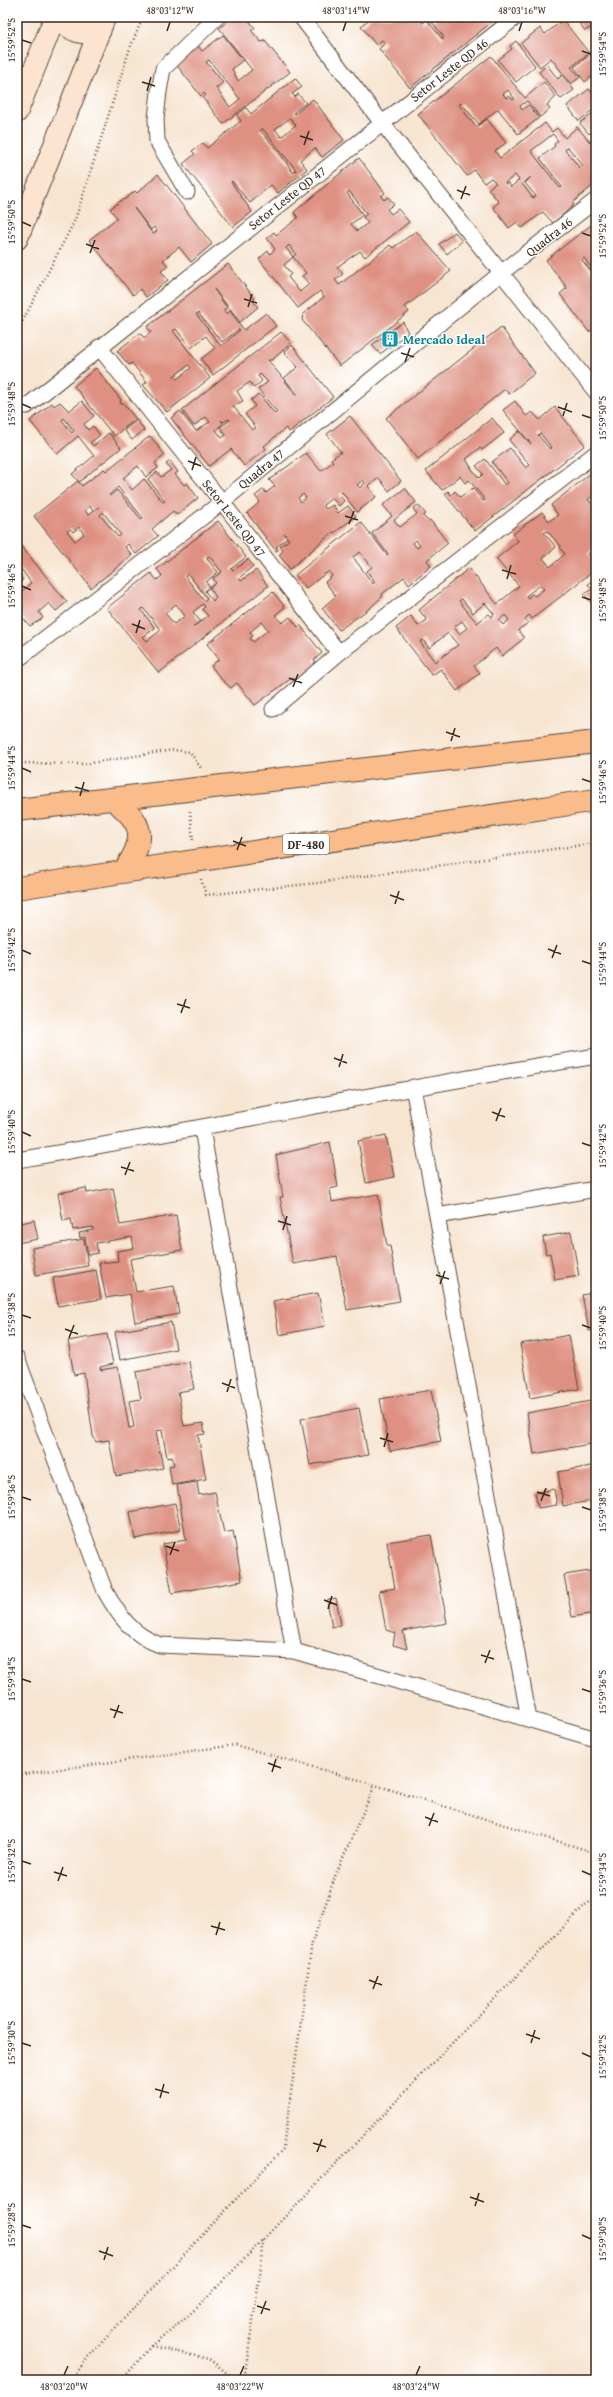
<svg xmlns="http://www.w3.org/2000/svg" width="613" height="2397" font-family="'Gentium Book Plus',serif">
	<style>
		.building { fill: #de9182; fill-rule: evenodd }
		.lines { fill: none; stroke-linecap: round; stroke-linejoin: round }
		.minor-casing { stroke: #574639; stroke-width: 17 }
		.secondary-casing { stroke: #574639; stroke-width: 23 }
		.primary-casing { stroke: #574639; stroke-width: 24 }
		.path { stroke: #574639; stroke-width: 2.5; stroke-dasharray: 1 3; stroke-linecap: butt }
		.minor { stroke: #fff; stroke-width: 15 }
		.secondary { stroke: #fde4d1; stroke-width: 21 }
		.primary { stroke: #fabc8b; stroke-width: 22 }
		.ticks { fill: none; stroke: #3b2a1e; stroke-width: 1.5 }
		.labels { text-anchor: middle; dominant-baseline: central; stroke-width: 3; stroke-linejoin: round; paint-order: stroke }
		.shield { fill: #fff; stroke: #766a62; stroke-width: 1 }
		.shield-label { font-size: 12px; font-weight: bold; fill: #3b2a1e }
		.street-label { font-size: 13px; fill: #3b2a1e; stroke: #fff }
		.culture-label { font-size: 13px; font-weight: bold; fill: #0d838f; stroke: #fff; text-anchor: start }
		.neatline { fill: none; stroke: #3b2a1e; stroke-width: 1.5 }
		.ticks-label { font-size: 10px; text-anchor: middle; fill: #3b2a1e }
	</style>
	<rect width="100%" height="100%" fill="#fff"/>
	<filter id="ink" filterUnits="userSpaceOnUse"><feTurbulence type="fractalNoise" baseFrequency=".025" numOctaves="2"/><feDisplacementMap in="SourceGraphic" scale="8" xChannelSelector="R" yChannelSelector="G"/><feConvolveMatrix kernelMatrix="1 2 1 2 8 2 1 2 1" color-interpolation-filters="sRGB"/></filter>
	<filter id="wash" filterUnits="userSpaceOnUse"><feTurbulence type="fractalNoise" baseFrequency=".012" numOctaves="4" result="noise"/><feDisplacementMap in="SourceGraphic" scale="16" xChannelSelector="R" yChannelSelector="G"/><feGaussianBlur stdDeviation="0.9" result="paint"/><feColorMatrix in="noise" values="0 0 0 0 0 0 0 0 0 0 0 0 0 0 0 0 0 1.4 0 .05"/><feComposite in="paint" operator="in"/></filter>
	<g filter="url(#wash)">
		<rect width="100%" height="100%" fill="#f7e5d1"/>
		<g id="blocks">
			<path class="building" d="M233 17H246L255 28 251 30 261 42 265 41 290 72 223 124 203 98 206 95 204 93 201 96 175 63 197 45 202 51 223 35 243 60 232 69 238 81 252 70 219 28ZM209 60 240 99 230 107 216 88 223 82 206 62Z
				M372 17H418L423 23 427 20 425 17H433L428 21 443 40V36L432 22 439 17H498L410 88 379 49 385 43 382 40 376 45 361 26Z
				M575 17H596V24L585 31Z
				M563 20 589 53 571 67 580 77 571 84 551 58 540 67 521 43 540 28 545 34Z
				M516 41 535 66 516 82 498 60 512 49 510 46Z
				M590 54 594 58 596 56V73L585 82 574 67Z
				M491 56 525 98 544 82 556 97 547 105 550 109 540 117 527 101 520 106 522 110 528 105 539 118 518 134 498 109 479 124 461 103 459 105 476 127 487 119 506 143 495 151 500 158 545 123 552 132 557 128 565 138 577 127 596 149V183L572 203 574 205 553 223 543 212 522 228 517 222 509 228 493 207 499 202 488 189 496 183 491 178 484 183 474 170 467 176 418 114ZM508 90 515 99 513 100 509 96 506 98 503 94ZM553 134 558 141 554 144 555 146 540 158 562 187 560 188 531 151ZM568 147 583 166 580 168 565 150ZM515 175 519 180 511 187 508 183 506 184 505 183ZM531 177 525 183 536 196 533 198 522 184Z
				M547 65 558 79 562 75 574 90 561 99 539 72Z
				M295 78 302 87 292 94 295 97 298 94 306 103 294 112 295 114 313 99 344 140 322 157 315 148 300 160 307 169 278 193 271 185 250 203 232 181 231 182 252 212 233 227 183 164 195 154 192 151 203 143 207 148 241 121 237 115 246 108 251 114ZM290 118 296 125 281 137 275 129ZM262 128 296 170 293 173 280 153 260 130Z
				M589 89 596 98V107L579 121 567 106Z
				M596 111V138L591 132 589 134 580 123Z
				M359 158 385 193 381 196 384 200 388 197 394 204 387 209 391 214 398 209 409 222 365 257 360 251 337 267 343 274 335 280 339 285 390 245 393 248 416 231 451 271 405 307 409 312 340 366 302 320 303 314 324 297 320 291 298 308 259 259 268 251 270 254 275 249 267 238 274 232 276 235 298 218 294 212ZM349 191 367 214 363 217 368 223 357 231 351 224 363 215 347 193ZM289 245 296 254 293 257 306 273 302 276 309 284 300 292 288 277 291 274 284 265 293 257 286 248Z
				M158 174 212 244 191 262 179 247 163 260 168 266 161 271 168 280 146 297 140 289 133 295 89 240 117 218 110 209 123 199 124 200 135 191 137 193ZM134 208 151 230 154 227 157 231 153 234Z
				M596 221V274L584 258 582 260 596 278V326L589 332 560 294 567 288 546 260Z
				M455 232 462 241 447 254 439 244Z
				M228 264 255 299 253 301 258 307 240 322 214 289 227 308 223 310 227 314 230 311 244 330 266 313 276 326 213 375 201 359 215 348 206 336 191 348 176 329 173 331 210 378 167 412 143 385 147 382 132 363 129 365 117 351 140 333 144 338 151 332 147 327ZM198 313 222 342 239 329 240 330 221 346 196 314ZM189 365 191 368 177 379 174 376Z
				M403 322 408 333 380 354 372 345Z
				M501 327 535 373 509 394 505 389 418 459 386 418Z
				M281 332 291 343 272 360H268L297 396 298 395 284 378 298 367 286 354 285 351 292 345 333 397 289 432 286 428 264 446 266 449 244 466 231 449 209 466 171 418 180 411 196 431 208 423 210 422 206 417 194 426 182 410ZM260 374 268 382 258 389 277 412 275 414 259 394 251 400 255 406 245 414 256 428 252 430 233 406 243 401 237 391 250 382 254 388 262 381 258 376ZM229 419 230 420 220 427 226 435 222 438 216 430 223 423 221 420 223 422Z
				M96 368 121 400 120 401 121 404 123 403 136 419 114 436 74 386Z
				M82 401 94 416 84 424 88 430 93 426 100 435 90 443 93 446 109 433 121 448 79 482 72 474 94 456 78 436 57 454 30 421 52 403 54 406 60 402 69 411ZM64 418 74 431 72 433 62 420Z
				M515 401 526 416 532 412 540 420 555 407 585 445 475 531 445 494 448 491 451 495 455 491 460 497 473 488 483 501 485 500 469 480 465 483 460 476 442 490 426 471 492 418 504 433 482 450 480 448 466 459 472 469 479 478 483 474 476 466 485 459 505 485 508 483 492 462 510 448 526 468 530 465 509 440 519 431 531 444 503 410ZM540 433 552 448 550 449 538 435Z
				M350 416 401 481 389 491 379 478 368 486 376 497 357 512 342 492 339 495 344 501 339 506 332 498 323 505 326 509 333 505 338 513 348 506 356 516 334 533 333 532 290 569 279 555 283 551 280 546 289 540 284 533 287 538 276 547 278 550 276 551 247 513 260 502 255 496 264 489 266 493 275 486 269 480 306 453 321 471 333 462 331 459 341 452 327 434ZM363 480 365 483 360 488 357 485ZM303 494 306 498 301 502 298 498Z
				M137 420 144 430 132 440 124 430Z
				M150 436 165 455 155 463 158 468 146 477 138 466 123 478 132 490 144 479 163 502 165 501 148 479 157 472 161 477 171 470 166 464 170 461 178 472 175 474 184 485 187 483 198 498 177 515 173 511 152 529 158 536 136 554 128 544 125 547 132 555 91 588 34 516 78 481 82 486 104 469 106 471ZM118 487 125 496 143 518 141 519 117 490 110 496 109 495ZM90 506 93 511 99 507 88 515 85 510ZM103 512 121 535 118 537 100 515ZM79 527 84 534 75 541 67 531 70 529 73 532Z
				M596 469V503L591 497 588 499 596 509V548L588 554 596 565V569L532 619 529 615 525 619 528 623 518 630 524 638 502 656 496 648 474 666 480 673 457 691 441 669 432 675 396 628 411 616 418 626 427 620 419 610 469 568 497 604 519 586 496 559 518 541 513 534 542 512 549 521 558 515 551 505ZM547 531 561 546 560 548 565 554 550 567 543 558 556 547 544 533ZM540 585 544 589 535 596 532 594 528 598 526 596ZM462 599 473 613 485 603 494 614 492 617 489 614 477 623 459 601ZM505 615 509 620 503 625 499 620ZM462 621 467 628 459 634 454 627ZM448 633 458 645 435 662 420 642 423 640 429 648Z
				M405 488 416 502 394 520 400 527 417 514 413 509 418 505 426 514 423 516 428 521 430 520 448 543 427 560 431 566 409 584 404 577 382 594 383 596 370 608 339 630 322 608 336 596 325 582 332 576 329 571 306 588 295 575 361 522 387 555 388 554 372 533 392 516 383 505ZM416 540 420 546 417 548 413 543ZM360 552 372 567 367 571 375 582 373 584 353 557Z
				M218 521 246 557 231 569 233 571 248 559 253 566 239 578 241 581 256 570 268 586 159 673 107 608 151 573 157 580 162 576 157 569ZM209 556 222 572 213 578 216 583 210 588 216 597 213 601 205 591 210 587 206 582 218 572 207 559ZM188 574 207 598 204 601 185 576ZM176 604 185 616 174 624 165 613ZM203 604 205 607 202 609 208 616 193 627 200 621 193 612ZM143 608 161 630 147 641 143 637 155 628 141 610Z
				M17 541 67 602 56 611 49 603 39 612 43 618 30 626 21 616 17 619ZM22 570 31 583 22 591 17 585 23 580 18 573Z
				M596 578V609L584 594 592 589 588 584Z
				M273 592 285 607 275 615 282 623 290 617 298 627 300 625 322 653 314 660 319 668 298 685 293 677 255 705 237 683 231 688 222 680 211 666 219 659 207 644ZM262 622 268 630 253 642 250 638 253 636 250 632Z
				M17 629 22 636 17 640Z
				M386 1135 394 1177 366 1183 358 1141Z
				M330 1142 338 1187 330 1189 332 1202 378 1194 387 1246H390L400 1301 347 1310 337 1256 293 1264 280 1197H283L276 1155Z
				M86 1188 87 1193 113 1188 120 1225 176 1215 182 1250 130 1259 136 1292 174 1286 179 1314 135 1322 130 1294 106 1298 99 1263 118 1261 117 1251 134 1248 132 1237 96 1243 98 1253 88 1255 85 1237 80 1238 79 1233 93 1230V1227L73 1230 71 1219 63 1221 58 1193Z
				M34 1220 38 1239 17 1243V1224Z
				M571 1232 579 1276 555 1280 550 1253 546 1254 543 1237Z
				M84 1239 88 1266 36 1275 32 1248Z
				M96 1270 101 1299 58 1306 53 1278Z
				M596 1292V1329L589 1331 582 1295Z
				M318 1293 325 1326 279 1335 273 1301Z
				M171 1322 176 1349 120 1360 115 1332Z
				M107 1334 113 1364 100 1367 101 1370 118 1367 129 1428 134 1427 129 1401 141 1399 136 1372 189 1362 194 1389 178 1392 184 1426 203 1423 205 1434 198 1435 206 1479 172 1485 169 1466 174 1465 172 1457 167 1458 162 1430 156 1431 163 1468 116 1476 109 1440 96 1442 93 1436 84 1373 74 1375 68 1341Z
				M569 1335 579 1389 530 1398 520 1344Z
				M431 1390 441 1441 390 1451 380 1399Z
				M596 1400V1443L534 1454 527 1413Z
				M359 1408 368 1455 310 1465 301 1419Z
				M596 1465V1500L563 1506 558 1472Z
				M197 1482 199 1495 215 1492 224 1533 233 1531 242 1581 172 1593 163 1544 186 1540 177 1485Z
				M554 1489 557 1505 538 1508 535 1493Z
				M175 1503 181 1530 135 1539 130 1512Z
				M431 1535 447 1623 403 1631 407 1649 393 1645 395 1633 386 1630 379 1591 395 1588 387 1542Z
				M596 1570V1613L572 1617 564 1575Z
				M336 1598 341 1625 332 1627 327 1600Z"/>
		</g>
	</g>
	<g filter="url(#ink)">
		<use href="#blocks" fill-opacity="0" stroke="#574639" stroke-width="1"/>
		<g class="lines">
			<g class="minor-casing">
				<path id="minor" d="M301 17 382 123 596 392
					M187 192 157 141 156 119 159 91 163 69 217 17
					M99 347 222 502 339 653
					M27 406 516 17
					M17 660 222 502 501 273 596 200
					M273 709 339 653 596 453
					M413 1087 437 1216
					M202 1129 294 1651
					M17 1160C210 1127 403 1088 596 1056
					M17 1358 105 1591C119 1616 132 1635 160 1645L294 1651 596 1739
					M529 1719 437 1216 596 1189"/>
			</g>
			<g class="secondary-casing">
				<path id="secondary" d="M60 17C69 32 84 36 100 31
					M17 112 55 17
					M17 239 105 17"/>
			</g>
			<g class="primary-casing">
				<path id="primary" d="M114 800C145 824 146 839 124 871
					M17 810 596 742
					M17 888 596 800"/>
			</g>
			<path class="path" d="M17 332 75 220 130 48 143 17
				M17 763 85 764 173 750 190 752 201 768
				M190 811 193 841
				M201 879 206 895 317 883 596 843
				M17 1775 235 1745 359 1780 596 1853
				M151 2346 209 2359 236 2380
				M72 2380 88 2357 283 2149 312 1943 336 1874 375 1785
				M122 2380 151 2346 198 2307 585 1905 596 1898
				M244 2380 261 2267 262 2240"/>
			<use href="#minor" class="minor"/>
			<use href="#secondary" class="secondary"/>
			<use href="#primary" class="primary"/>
		</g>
	</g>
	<path class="ticks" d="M167 31 170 22M343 31 346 22M519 31 522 22M22 40 31 43M582 51 591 54M142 82 155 86M147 91 151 77M300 136 313 140M304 145 309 131M457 190 470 195M461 199 466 186M22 222 31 226M582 233 591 236M86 244 99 249M90 253 95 240M244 299 257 303M248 307 252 294M401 353 414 357M405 362 410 348M22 404 31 408M558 407 572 412M582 415 591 418M563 416 567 403M188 461 201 466M192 470 196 457M345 516 358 520M349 524 354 511M502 570 516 574M507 579 511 565M22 586 31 590M582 597 591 600M132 624 145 629M136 633 140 620M289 678 302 683M293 687 298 674M446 732 460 737M451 741 455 728M22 768 31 772M582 779 591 782M75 787 89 791M80 796 84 782M233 841 246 846M237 850 242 837M390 895 404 900M395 904 399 891M548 949 561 954M22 950 31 954M552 958 557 945M582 961 591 964M177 1004 190 1008M181 1013 186 999M334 1058 347 1063M339 1067 343 1054M492 1112 505 1117M496 1121 501 1108M22 1132 31 1136M582 1143 591 1146M121 1167 134 1171M125 1175 130 1162M278 1221 291 1225M283 1230 287 1216M436 1275 449 1279M440 1284 445 1271M22 1315 31 1318M582 1325 591 1328M65 1329 78 1334M69 1338 74 1325M222 1383 235 1388M227 1392 231 1379M380 1438 393 1442M384 1447 388 1433M537 1492 550 1496M22 1497 31 1500M541 1501 546 1488M582 1507 591 1510M166 1546 179 1551M170 1555 175 1542M324 1600 337 1605M328 1609 332 1596M481 1655 494 1659M485 1663 490 1650M22 1679 31 1682M582 1689 591 1692M110 1709 123 1713M114 1718 119 1705M268 1763 281 1768M272 1772 276 1759M425 1817 438 1822M429 1826 434 1813M22 1861 31 1864M582 1871 591 1875M54 1872 67 1876M58 1881 63 1867M211 1926 225 1930M216 1935 220 1922M369 1980 382 1985M373 1989 378 1976M526 2034 540 2039M22 2043 31 2046M531 2043 535 2030M582 2053 591 2057M155 2089 169 2093M160 2098 164 2084M313 2143 326 2147M317 2152 322 2139M470 2197 484 2202M475 2206 479 2193M22 2225 31 2228M582 2235 591 2239M99 2251 113 2256M104 2260 108 2247M257 2306 270 2310M261 2314 266 2301M64 2375 68 2366M240 2375 244 2366M416 2375 420 2366"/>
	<defs>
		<g id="building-square" transform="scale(0.9)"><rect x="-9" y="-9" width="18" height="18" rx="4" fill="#0f9aa8" stroke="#fff"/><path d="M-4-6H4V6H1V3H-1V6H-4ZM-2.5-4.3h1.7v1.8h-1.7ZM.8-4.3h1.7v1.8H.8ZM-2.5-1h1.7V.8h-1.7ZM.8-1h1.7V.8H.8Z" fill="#fff"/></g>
	</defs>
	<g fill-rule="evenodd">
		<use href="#building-square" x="390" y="339"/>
	</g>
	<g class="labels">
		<rect class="shield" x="283" y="834" width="46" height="20" rx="3"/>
		<g class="shield-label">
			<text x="306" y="844">DF-480</text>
		</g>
		<g class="street-label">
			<text transform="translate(449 70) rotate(-38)">Setor Leste QD 46</text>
			<text transform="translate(287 198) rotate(-38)">Setor Leste QD 47</text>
			<text transform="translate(549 237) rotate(-38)">Quadra 46</text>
			<text transform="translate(261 469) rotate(-39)">Quadra 47</text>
			<text transform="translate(234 518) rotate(52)">Setor Leste QD 47</text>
		</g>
		<g class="culture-label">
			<text x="403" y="339">Mercado Ideal</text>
		</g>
	</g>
	<rect width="613" height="2397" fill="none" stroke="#fff" stroke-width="44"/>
	<rect x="22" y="22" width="569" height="2353" class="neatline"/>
	<g class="ticks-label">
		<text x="170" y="14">48°03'12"W</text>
		<text x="346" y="14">48°03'14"W</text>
		<text x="522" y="14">48°03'16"W</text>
		<text transform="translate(11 40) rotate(-90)" y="4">15°59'52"S</text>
		<text transform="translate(602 54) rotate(-90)" y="4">15°59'54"S</text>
		<text transform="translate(11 222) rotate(-90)" y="4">15°59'50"S</text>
		<text transform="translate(602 236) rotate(-90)" y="4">15°59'52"S</text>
		<text transform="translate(11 404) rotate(-90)" y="4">15°59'48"S</text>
		<text transform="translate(602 418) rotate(-90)" y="4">15°59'50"S</text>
		<text transform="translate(11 586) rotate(-90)" y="4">15°59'46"S</text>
		<text transform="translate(602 600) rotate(-90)" y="4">15°59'48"S</text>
		<text transform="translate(11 768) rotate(-90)" y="4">15°59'44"S</text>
		<text transform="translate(602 782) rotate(-90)" y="4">15°59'46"S</text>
		<text transform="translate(11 950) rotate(-90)" y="4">15°59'42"S</text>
		<text transform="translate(602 964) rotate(-90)" y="4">15°59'44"S</text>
		<text transform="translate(11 1132) rotate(-90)" y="4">15°59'40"S</text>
		<text transform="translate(602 1146) rotate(-90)" y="4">15°59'42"S</text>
		<text transform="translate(11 1315) rotate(-90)" y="4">15°59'38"S</text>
		<text transform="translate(602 1328) rotate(-90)" y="4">15°59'40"S</text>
		<text transform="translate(11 1497) rotate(-90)" y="4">15°59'36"S</text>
		<text transform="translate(602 1510) rotate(-90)" y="4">15°59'38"S</text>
		<text transform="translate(11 1679) rotate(-90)" y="4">15°59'34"S</text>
		<text transform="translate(602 1692) rotate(-90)" y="4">15°59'36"S</text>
		<text transform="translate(11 1861) rotate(-90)" y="4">15°59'32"S</text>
		<text transform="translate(602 1875) rotate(-90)" y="4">15°59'34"S</text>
		<text transform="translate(11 2043) rotate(-90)" y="4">15°59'30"S</text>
		<text transform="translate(602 2057) rotate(-90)" y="4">15°59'32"S</text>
		<text transform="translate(11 2225) rotate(-90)" y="4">15°59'28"S</text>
		<text transform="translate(602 2239) rotate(-90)" y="4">15°59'30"S</text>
		<text x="64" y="2390">48°03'20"W</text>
		<text x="240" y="2390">48°03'22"W</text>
		<text x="416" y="2390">48°03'24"W</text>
	</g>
</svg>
